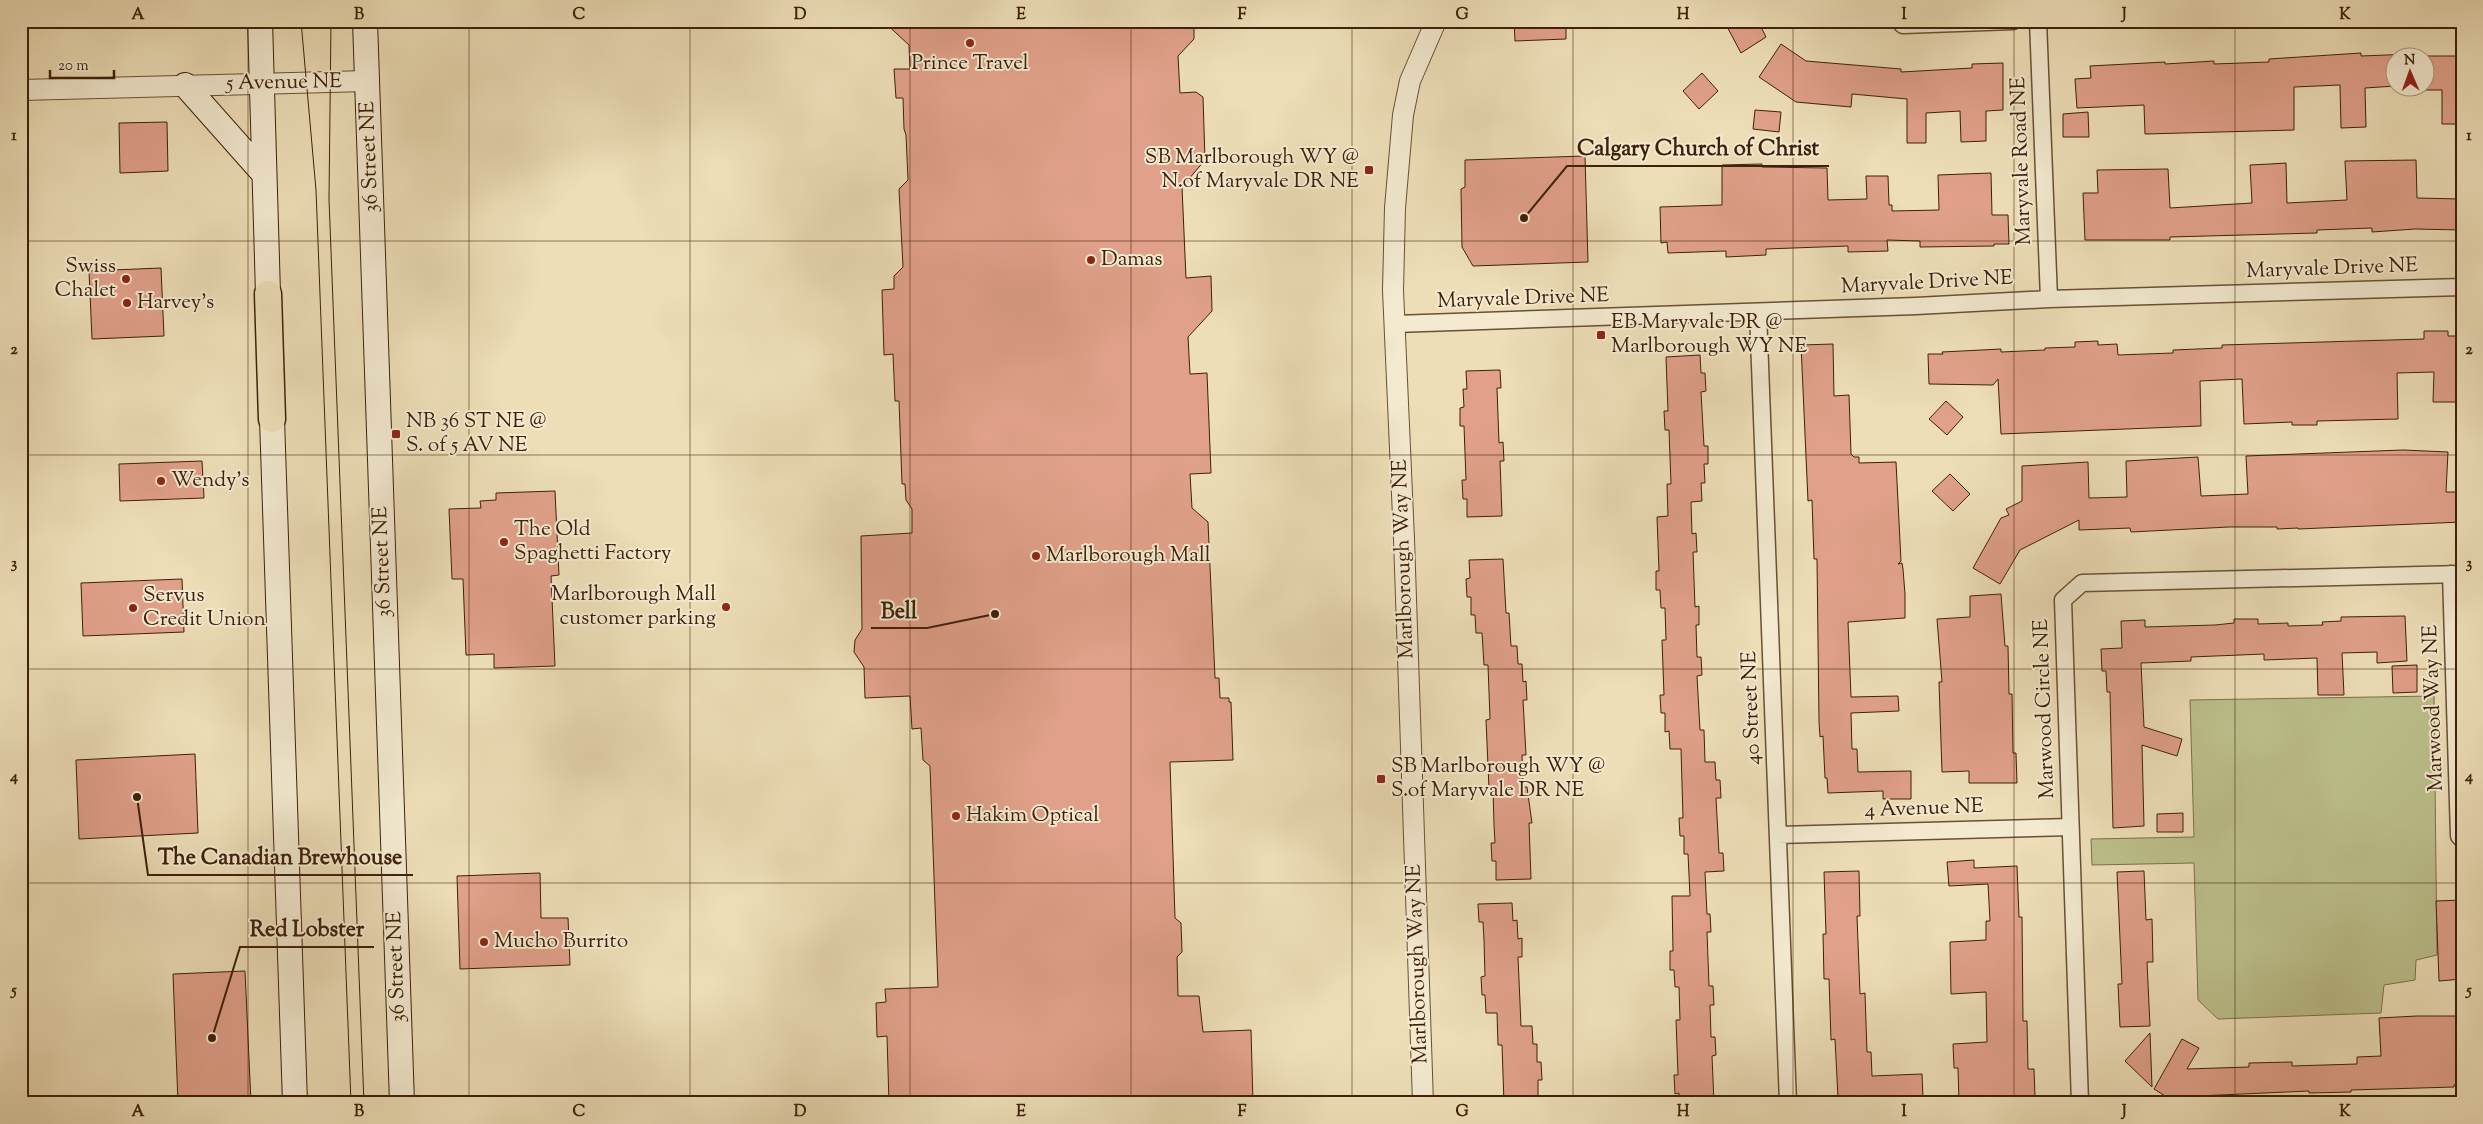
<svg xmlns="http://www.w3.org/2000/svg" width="2483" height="1124" font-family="'Sorts Mill Goudy',serif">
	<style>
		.green { fill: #bcc08c; stroke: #7d704b }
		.building { fill: #e0a089; stroke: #3e200a }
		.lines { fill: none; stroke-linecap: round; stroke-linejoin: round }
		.minor-casing { stroke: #6a5035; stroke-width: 19 }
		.tertiary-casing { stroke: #6a5035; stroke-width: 22 }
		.secondary-casing { stroke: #3e200a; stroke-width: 26 }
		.primary-casing { stroke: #3e200a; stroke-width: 29 }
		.minor { stroke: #f3ead0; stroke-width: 16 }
		.tertiary { stroke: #f3ead0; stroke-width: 20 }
		.secondary { stroke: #f3ead0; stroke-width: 24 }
		.primary { stroke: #eddeb7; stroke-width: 26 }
		.tram { stroke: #3e200a; stroke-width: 1 }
		.grid { fill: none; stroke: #3e200a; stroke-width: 1; stroke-opacity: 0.55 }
		.poi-dot { fill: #8f2418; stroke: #f3ead0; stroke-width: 2 }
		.labels { text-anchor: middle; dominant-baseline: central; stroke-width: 4; stroke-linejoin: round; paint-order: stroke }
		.poi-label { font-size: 21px; fill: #3e200a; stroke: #f3ead0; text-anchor: start }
		.street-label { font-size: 21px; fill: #3e200a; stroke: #f3ead0 }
		.leader { fill: none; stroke: #3e200a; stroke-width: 2 }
		.callout-dot { fill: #3e200a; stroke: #f3ead0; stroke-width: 2 }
		.callout-label { font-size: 22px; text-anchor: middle; font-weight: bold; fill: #3e200a; stroke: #f3ead0; stroke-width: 4; stroke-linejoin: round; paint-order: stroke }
		.neatline { fill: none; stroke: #3e200a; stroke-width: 2 }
		.grid-label { font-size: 16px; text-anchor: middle; font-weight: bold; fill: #3e200a }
	</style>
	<rect width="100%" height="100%" fill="#eddeb7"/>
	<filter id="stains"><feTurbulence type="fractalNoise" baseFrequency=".004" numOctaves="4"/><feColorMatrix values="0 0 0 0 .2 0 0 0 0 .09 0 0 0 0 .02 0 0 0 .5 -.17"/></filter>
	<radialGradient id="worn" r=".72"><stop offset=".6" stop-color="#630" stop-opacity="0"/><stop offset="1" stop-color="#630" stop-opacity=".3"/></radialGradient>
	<path class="green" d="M2434 696 2437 955 2416 960 2415 980 2384 985 2381 1013 2218 1019 2198 1000 2194 863 2092 865 2091 839 2194 837 2190 700Z"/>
	<path class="building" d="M883 21H1194V39L1178 56 1180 93 1196 92 1203 97 1205 160 1182 187 1186 278 1211 276 1212 311 1188 337 1190 374 1207 373 1211 473 1190 474 1192 508 1208 522 1215 678H1219L1220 698H1229V702H1231L1233 760 1170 762 1175 918 1181 923 1182 952 1177 957 1178 996H1199L1203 1032 1251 1030 1253 1103H889L887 1036 877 1037 876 1003 886 1002 885 989 938 987 930 766 923 760 921 728 912 729 910 696 865 698 864 667 854 652 855 640 862 629 861 536 912 533V509L906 500 905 484H902L899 401H895L893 354 884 355 882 290 894 289V276L903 267 899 189 908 180 906 135 904 129 903 98H896L894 69H910L909 45Z
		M1514 21H1566V39L1515 41Z
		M1724 21H1758L1766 37 1741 53Z
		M1781 44 1806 61 1901 69V72L1972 68V64L2003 63V110L1986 111V141L1961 142 1960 111 1926 113V143H1907V99L1852 94 1851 107 1796 102 1759 77Z
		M2361 53V56L2412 54V56H2462V124H2442V90H2420V88H2426V58H2396V86L2365 88 2366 127 2341 128 2340 85 2294 87V130L2145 134 2144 105 2077 108 2075 79 2091 78 2090 66 2165 62V64L2214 61V64L2269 62V59Z
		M1702 73 1718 91 1699 109 1683 91Z
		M1755 110 1781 112 1779 132 1753 129Z
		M2088 112 2089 137H2063V114Z
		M167 122 168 171 120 173 119 123Z
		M1585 156 1588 262 1473 266 1462 247 1461 189 1465 187V160Z
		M2416 160 2417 198 2462 199V230L2415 229 2372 232V228L2317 230V233L2170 237V240H2085L2083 193H2098L2097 170 2168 169 2170 208 2252 203 2250 165 2270 164 2286 163 2287 203 2347 200 2345 161Z
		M1762 164V167L1827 168 1828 200 1867 199 1866 176H1888L1889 205H1892V211L1939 210 1938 175 1991 173 1992 215H2008L2009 244H1994V246L1920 247V241L1887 240 1888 251 1848 252V246L1766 249V255L1726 257V251L1668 253 1667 242 1661 243 1660 207 1722 205V165Z
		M161 268 164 336 92 339 89 271Z
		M2424 331H2448V336H2462L2460 402H2433L2434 372 2397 373 2398 419 2317 421V425H2292V422L2244 424 2242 379 2200 381 2201 426 2001 434 1998 379 1993 385 1929 384 1928 354H1943L1942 352 2001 349V352L2045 350V348L2075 347V342L2098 341V345L2117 344 2118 355 2173 353V350L2222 348V345L2424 339Z
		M1833 344 1834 396 1849 395 1851 454 1854 457H1859V463L1896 462 1901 561 1898 564 1902 563 1903 569 1905 594V618L1848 622 1851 697 1898 696 1899 711 1851 713 1852 749H1857L1858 772 1911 771V799H1883V791L1828 793 1827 778H1825L1823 736 1820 737 1819 722 1817 559H1814L1812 500 1808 501 1801 345Z
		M1700 355 1701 373H1705L1706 391 1701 392 1704 446H1708V464H1704L1705 483H1701L1702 501 1691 502 1692 534 1696 533 1697 552H1693L1695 607 1699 606V625H1696L1697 657H1701L1702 675 1697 676 1700 730H1704L1705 762H1715L1716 780H1720L1721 798H1716L1718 835 1719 853H1723L1724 871 1705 872 1707 914H1710L1711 932H1707L1709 986H1713L1714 1005H1710L1711 1037H1715L1716 1055 1712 1056 1714 1103H1679V1093L1675 1094 1674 1075H1678L1676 1020H1680L1679 987H1675L1674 970H1670V951H1673L1672 896H1690L1688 854H1684V836H1680L1679 818H1683L1681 749H1670L1669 731 1665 732V713H1661L1660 695H1664L1662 640H1666L1665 608H1661L1660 590H1656V571H1659L1657 517 1668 516 1667 484H1671L1669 430H1665L1664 411H1668L1666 357Z
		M1500 370 1501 388H1497L1499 443 1503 442 1504 461H1500L1502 516 1467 517V499H1463L1462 480H1466L1464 426H1460V408L1464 407 1463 389H1467L1466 371Z
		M1946 401 1963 417 1947 435 1929 419Z
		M2403 450 2448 452 2446 492H2462V522L2298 529V528L2277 529V527H2229L2131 532 2130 528 2079 530V520L2020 550 2000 584 1973 568 2001 518 2009 515 2006 509 2022 501V466L2088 462 2089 498 2127 497 2126 461 2198 457 2201 496 2248 494 2246 456Z
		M202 461 204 498 120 501 119 464Z
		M1950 474 1970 494 1953 511 1932 491Z
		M555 491 559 575 551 576 555 666 494 668V654L466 655 463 579H452L449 509 481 508 480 501 496 500V493Z
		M1503 559 1506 613H1509L1511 646H1517L1518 664H1522L1523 682 1526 681 1527 700H1523L1526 755H1522L1523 787H1527L1532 823H1529L1531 879 1496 880V861H1492L1491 843H1495L1494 825 1493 789H1489L1486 720 1490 719 1488 665H1484L1482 633H1476L1475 615H1471V597H1467L1466 579 1470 578 1469 560Z
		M182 579 184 632 83 636 81 583Z
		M2001 594 2005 646H2008L2009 694H2012L2013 753H2016L2017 783H1969V771L1942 772 1939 682H1942L1937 619 1970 617V596Z
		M2405 616 2407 661 2377 663V652L2342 653 2344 695H2318L2317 658 2264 660V654L2191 657V661L2141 663 2144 727 2182 739 2177 756 2142 745 2144 826 2113 828 2110 692H2107L2106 671H2102L2101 649 2122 648 2121 621 2145 620V627L2215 625 2234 623V619H2258V624L2288 623V626L2323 625 2322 622 2341 621V617Z
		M2417 665V692L2393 693 2392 666Z
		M195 754 198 833 79 839 76 760Z
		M2183 813V832H2157V814Z
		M1974 860V868L2017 866 2019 917H2022L2023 1021H2027L2028 1069H2034L2035 1097H2027V1103H1959L1958 1068H1954L1953 1044 1987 1042 1986 992 1951 994 1950 942 1986 940V921H1990L1988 884 1949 886 1947 862Z
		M1859 871 1860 916H1857L1860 994 1865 993 1867 1052H1871L1872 1076 1922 1074 1923 1098 1898 1099V1096L1838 1098 1835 1039 1831 1040 1829 979H1824L1823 934H1826L1824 872Z
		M2144 871 2146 920 2152 919 2153 962H2147L2150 1026 2120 1027 2118 984H2122L2117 872Z
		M540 873 541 918H568L570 965 460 969 457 876Z
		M2462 900V979L2439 981 2436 901Z
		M1512 903 1513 921 1517 920 1518 939 1522 938V957H1518L1521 1026H1532L1533 1044H1537V1062H1541L1542 1080H1538V1098H1535V1103H1504L1502 1045H1498L1497 1013H1486L1485 995H1482L1481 977 1485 976 1484 940 1483 922H1479L1478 904Z
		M245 971 251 1103H178L173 974Z
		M2417 1016H2462V1085H2454V1087L2351 1090V1092L2309 1093V1091L2198 1096 2195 1103H2176L2154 1089 2182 1039 2199 1048 2187 1069 2249 1067V1063L2292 1062V1066L2357 1064V1057L2381 1056 2379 1018Z
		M2150 1033 2152 1087 2125 1061Z"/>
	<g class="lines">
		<g class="minor-casing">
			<path id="minor" d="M1899 21 1903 25 2013 21
				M2038 21 2049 299
				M1758 312 1788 1103
				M1395 324 1916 306 2049 299 2462 287
				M2451 574 2459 836 2462 839
				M1778 835 2070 827
				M2080 1103 2063 600 2082 583 2462 574"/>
		</g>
		<g class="tertiary-casing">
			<path id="tertiary" d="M21 90 367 81
				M1423 1103 1404 539 1393 290 1395 208 1403 115 1410 81 1436 21"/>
		</g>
		<g class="secondary-casing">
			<path id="secondary" d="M260 21 268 294
				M365 21 402 1103
				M185 85 264 174
				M272 419 295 1103"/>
		</g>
		<g class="primary-casing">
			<path id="primary" d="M268 294 272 419"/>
		</g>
		<use href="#minor" class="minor"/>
		<use href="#tertiary" class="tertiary"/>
		<use href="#secondary" class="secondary"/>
		<use href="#primary" class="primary"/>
		<path class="tram" d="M301 21 316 190 351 1103
			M331 21 329 199 364 1103"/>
	</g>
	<path class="grid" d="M248 21V1103M469 21V1103M690 21V1103M910 21V1103M1131 21V1103M1352 21V1103M1573 21V1103M1793 21V1103M2014 21V1103M2235 21V1103M21 241H2462M21 455H2462M21 669H2462M21 883H2462"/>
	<g class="poi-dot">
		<circle cx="970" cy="43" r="5"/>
		<rect x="1364" y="165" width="10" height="10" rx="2.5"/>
		<circle cx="1091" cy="260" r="5"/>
		<circle cx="126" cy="279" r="5"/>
		<circle cx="127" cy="303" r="5"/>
		<rect x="1596" y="330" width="10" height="10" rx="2.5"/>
		<rect x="391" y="429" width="10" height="10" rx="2.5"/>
		<circle cx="161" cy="481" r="5"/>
		<circle cx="504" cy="542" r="5"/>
		<circle cx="1036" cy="556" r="5"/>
		<circle cx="726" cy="607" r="5"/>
		<circle cx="133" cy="608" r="5"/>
		<rect x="1376" y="774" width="10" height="10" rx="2.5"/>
		<circle cx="956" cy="816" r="5"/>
		<circle cx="484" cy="942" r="5"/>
	</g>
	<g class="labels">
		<g class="poi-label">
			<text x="970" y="64" text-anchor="middle">Prince Travel</text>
			<text x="1359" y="158" text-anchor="end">SB Marlborough WY @<tspan x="1359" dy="24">N.of Maryvale DR NE</tspan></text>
			<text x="1101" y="260">Damas</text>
			<text x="116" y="267" text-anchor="end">Swiss<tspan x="116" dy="24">Chalet</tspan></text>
			<text x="137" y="303">Harvey's</text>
			<text x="1611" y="323">EB Maryvale DR @<tspan x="1611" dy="24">Marlborough WY NE</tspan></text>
			<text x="406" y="422">NB 36 ST NE @<tspan x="406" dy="24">S. of 5 AV NE</tspan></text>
			<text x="171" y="481">Wendy's</text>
			<text x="514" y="530">The Old<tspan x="514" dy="24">Spaghetti Factory</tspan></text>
			<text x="1046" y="556">Marlborough Mall</text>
			<text x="716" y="595" text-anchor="end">Marlborough Mall<tspan x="716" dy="24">customer parking</tspan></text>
			<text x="143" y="596">Servus<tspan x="143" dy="24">Credit Union</tspan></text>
			<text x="1391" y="767">SB Marlborough WY @<tspan x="1391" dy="24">S.of Maryvale DR NE</tspan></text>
			<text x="966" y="816">Hakim Optical</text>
			<text x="494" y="942">Mucho Burrito</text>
		</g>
		<g class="street-label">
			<text transform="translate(284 83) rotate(-1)">5 Avenue NE</text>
			<text transform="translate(370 157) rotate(-92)">36 Street NE</text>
			<text transform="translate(2022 161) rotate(-92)">Maryvale Road NE</text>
			<text transform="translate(2332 269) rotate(-2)">Maryvale Drive NE</text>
			<text transform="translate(1927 283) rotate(-3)">Maryvale Drive NE</text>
			<text transform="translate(1523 299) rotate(-2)">Maryvale Drive NE</text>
			<text transform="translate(1404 559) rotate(-92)">Marlborough Way NE</text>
			<text transform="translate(383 562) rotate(-92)">36 Street NE</text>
			<text transform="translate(1752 708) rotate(-92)">40 Street NE</text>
			<text transform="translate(2434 708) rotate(-92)">Marwood Way NE</text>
			<text transform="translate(2045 709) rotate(-92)">Marwood Circle NE</text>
			<text transform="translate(1924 809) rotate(-2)">4 Avenue NE</text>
			<text transform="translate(1418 964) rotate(-92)">Marlborough Way NE</text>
			<text transform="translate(397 967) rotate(-92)">36 Street NE</text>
		</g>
	</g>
	<path class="leader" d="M1524 218L1567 166H1829M995 614L927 628H871M137 797L148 875H413M212 1038L240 947H374"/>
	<g class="callout-dot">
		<circle cx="1524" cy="218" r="5"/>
		<circle cx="995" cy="614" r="5"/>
		<circle cx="137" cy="797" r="5"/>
		<circle cx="212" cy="1038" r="5"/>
	</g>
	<g class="callout-label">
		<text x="1698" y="155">Calgary Church of Christ</text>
		<text x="899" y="618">Bell</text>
		<text x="280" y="864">The Canadian Brewhouse</text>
		<text x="307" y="936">Red Lobster</text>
	</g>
	<rect width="2483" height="1124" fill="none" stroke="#eddeb7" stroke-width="55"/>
	<g transform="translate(2410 72) rotate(358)"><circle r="24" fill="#f3ead0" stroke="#ab9981"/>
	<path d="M0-4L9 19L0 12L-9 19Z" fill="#8f2418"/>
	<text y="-8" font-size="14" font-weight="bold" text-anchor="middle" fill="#3e200a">N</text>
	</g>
	<path d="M50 70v8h64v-8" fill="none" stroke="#3e200a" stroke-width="2.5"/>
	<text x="58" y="70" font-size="15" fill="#3e200a" stroke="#f3ead0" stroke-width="4" paint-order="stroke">20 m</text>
	<rect x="28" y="28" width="2428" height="1068" class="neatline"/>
	<g class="grid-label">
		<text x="138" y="19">A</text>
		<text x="359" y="19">B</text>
		<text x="579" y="19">C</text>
		<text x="800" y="19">D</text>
		<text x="1021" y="19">E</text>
		<text x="1242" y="19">F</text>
		<text x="1462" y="19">G</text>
		<text x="1683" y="19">H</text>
		<text x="1904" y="19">I</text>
		<text x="2124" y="19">J</text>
		<text x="2345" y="19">K</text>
		<text x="14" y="140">1</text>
		<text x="2469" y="140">1</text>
		<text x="14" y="354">2</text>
		<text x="2469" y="354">2</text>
		<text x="14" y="568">3</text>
		<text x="2469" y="568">3</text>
		<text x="14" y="781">4</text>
		<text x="2469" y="781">4</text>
		<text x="14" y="995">5</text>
		<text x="2469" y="995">5</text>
		<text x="138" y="1116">A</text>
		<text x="359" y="1116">B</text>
		<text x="579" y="1116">C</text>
		<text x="800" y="1116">D</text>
		<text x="1021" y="1116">E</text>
		<text x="1242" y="1116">F</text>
		<text x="1462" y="1116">G</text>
		<text x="1683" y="1116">H</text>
		<text x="1904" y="1116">I</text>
		<text x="2124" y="1116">J</text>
		<text x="2345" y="1116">K</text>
	</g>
	<rect width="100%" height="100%" filter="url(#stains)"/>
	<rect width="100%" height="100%" fill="url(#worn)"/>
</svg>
